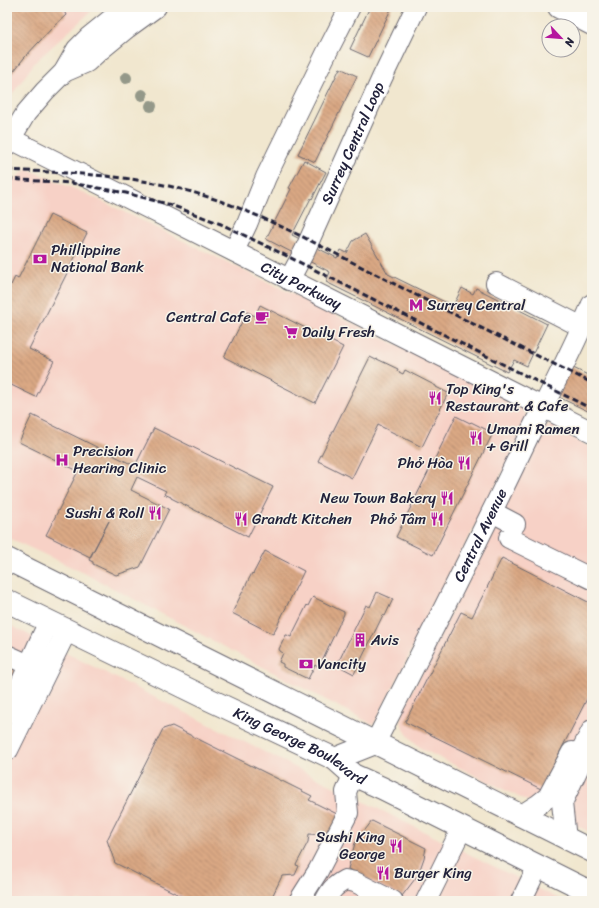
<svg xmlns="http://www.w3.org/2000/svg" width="599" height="908" font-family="Sriracha,sans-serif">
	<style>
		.built { fill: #f7d1c6 }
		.building { fill: url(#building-back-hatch) }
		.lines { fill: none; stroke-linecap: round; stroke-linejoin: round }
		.minor-casing { stroke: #6a676f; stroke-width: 22 }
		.major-casing { stroke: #6a676f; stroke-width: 24 }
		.minor { stroke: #fff; stroke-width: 20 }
		.major { stroke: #fff; stroke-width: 22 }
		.rail { stroke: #22223b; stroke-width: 3; stroke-dasharray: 6 3; stroke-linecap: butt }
		.tree { fill: #949889 }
		.labels { text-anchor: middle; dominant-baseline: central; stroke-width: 3; stroke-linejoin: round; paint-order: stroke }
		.street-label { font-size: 15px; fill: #22223b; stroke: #f7f3e8 }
		.poi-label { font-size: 15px; fill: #22223b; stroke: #f7f3e8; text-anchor: start }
	</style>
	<defs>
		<pattern id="building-back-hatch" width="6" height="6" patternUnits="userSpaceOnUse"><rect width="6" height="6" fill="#daa884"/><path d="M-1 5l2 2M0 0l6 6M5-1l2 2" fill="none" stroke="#b0886d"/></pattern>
	</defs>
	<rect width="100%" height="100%" fill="#f7f3e8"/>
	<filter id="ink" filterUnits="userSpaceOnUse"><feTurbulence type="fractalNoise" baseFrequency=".025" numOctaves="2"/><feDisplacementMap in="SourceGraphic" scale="8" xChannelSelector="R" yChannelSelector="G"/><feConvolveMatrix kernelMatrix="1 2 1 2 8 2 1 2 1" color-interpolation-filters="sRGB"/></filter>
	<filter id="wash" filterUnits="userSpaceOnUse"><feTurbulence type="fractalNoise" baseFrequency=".012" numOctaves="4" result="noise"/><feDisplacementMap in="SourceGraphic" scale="16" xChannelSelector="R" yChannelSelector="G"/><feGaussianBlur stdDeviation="0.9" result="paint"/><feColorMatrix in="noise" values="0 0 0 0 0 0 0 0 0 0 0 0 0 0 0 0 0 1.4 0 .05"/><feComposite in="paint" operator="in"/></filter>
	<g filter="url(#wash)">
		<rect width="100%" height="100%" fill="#f1e7cf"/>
		<path class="built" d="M7 7H96L35 62 7 102Z
			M27 169 89 195 516 403 524 410 527 419 525 428 374 724 370 723 82 572 7 537V185Z
			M554 425H559L564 428 571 437 576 440 592 448V833L422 749 409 737 405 731 402 725 401 719 402 712 537 437 544 428 549 426Z
			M7 624 58 649 563 901H7Z"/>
		<g id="blocks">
			<path class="building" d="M7 7H62L66 15 53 27 24 58 7 80Z
				M370 7H392L368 57 350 49Z
				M340 68 357 76 315 162 298 154Z
				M304 160 326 172 312 199 311 198 292 235 337 258 341 250 347 253 353 241 365 234 388 274 453 306 462 288 473 294 476 288 547 324 527 366 514 360 507 372 326 282 330 272 266 239 291 189 289 188Z
				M50 215 87 233 29 349 54 361 36 397 7 383V283L11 285 15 277 18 279Z
				M260 305 343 347 315 403 224 357 247 312 255 316Z
				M370 357 376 360 377 359 398 369 397 371 403 374 405 370 436 386V387L448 393 422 447 378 425 352 478 318 461Z
				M569 366 592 377V413L554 395Z
				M32 415 135 466 154 428 273 487 248 537 171 498V497L164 494 166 491 137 477 131 490 169 509 140 567 116 575 93 564V562L89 560 109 521 90 557 46 535 78 471 19 442Z
				M456 416 470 423 471 422 491 432 492 435 433 555 396 537Z
				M265 551 304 571 273 634 232 613 252 573 253 574Z
				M502 558 592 604V691H591L541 789 405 722 461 612 472 617Z
				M377 592 393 599 385 616 383 615 354 674 337 665 366 605 370 607Z
				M313 597 344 612V614L319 667 315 665 308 679 283 667V664L279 662 283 653 280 651 279 649 286 635H287L291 637 307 605 308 606 312 598Z
				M7 662 16 668 18 676 7 704Z
				M172 726 312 796 309 800 341 816 330 838 325 835 309 834 308 842 296 865 299 866 295 875 282 876 270 901H191L115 863 107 840 163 729Z
				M372 821 426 848 424 858 418 875 402 896 348 869 355 843Z"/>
		</g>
	</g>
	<g filter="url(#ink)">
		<use href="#blocks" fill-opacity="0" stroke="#6a676f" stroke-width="1"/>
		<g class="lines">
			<g class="minor-casing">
				<g id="minor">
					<path d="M64 72 87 62 99 51 127 28 156 7"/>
					<path id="s1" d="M11 139 592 432"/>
					<path d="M7 145 26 113 45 91 64 72 77 49 89 37 126 7"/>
					<path d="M234 251 247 224 266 177 327 52 350 7"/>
					<path id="s2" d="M289 280 304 252 382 78 416 7"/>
					<path d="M496 283 582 327"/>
					<path d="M492 512 515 524"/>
					<path d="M509 538 592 579"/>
					<path d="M7 655 29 665"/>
					<path d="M7 713C22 683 34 652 49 622"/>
					<path id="s3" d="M375 743C427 642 479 540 528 437 550 393 573 349 592 304"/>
					<path d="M8 750 67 630"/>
					<path d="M520 816 539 804 548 797 572 752"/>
					<path d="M566 839 562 803 583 758 582 749 592 730"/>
					<path d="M299 901 318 871 348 813 346 792 353 775"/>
					<path d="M325 901C331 890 334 886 345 880L355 882 393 901"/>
					<path d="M426 901 462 828"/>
					<path d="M521 901 538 866"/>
				</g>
			</g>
			<g class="major-casing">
				<g id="major">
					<path d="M559 7 592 24"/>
					<path d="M7 559 592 851"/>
					<path id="s4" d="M7 601 206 698 335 759 353 775 382 788 592 893"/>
					<path d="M335 759 375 743"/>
				</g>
			</g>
			<use href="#minor" class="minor"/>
			<use href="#major" class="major"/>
			<path class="rail" d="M7 170C64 173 122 174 177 188 250 206 316 244 383 278 452 314 522 348 592 383
				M7 179 71 183 126 193 171 205 221 224 287 256 592 409"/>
		</g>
		<g class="tree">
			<circle cx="126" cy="78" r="6"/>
			<circle cx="142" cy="95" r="6"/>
			<circle cx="151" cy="106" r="6"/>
		</g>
	</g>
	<defs>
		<g id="bank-bare" transform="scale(1.08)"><path d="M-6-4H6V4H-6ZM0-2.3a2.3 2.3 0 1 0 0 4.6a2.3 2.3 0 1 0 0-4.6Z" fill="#b5179e" stroke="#f7f3e8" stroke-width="2.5" paint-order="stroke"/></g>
		<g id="metro-bare" transform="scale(1.08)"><path d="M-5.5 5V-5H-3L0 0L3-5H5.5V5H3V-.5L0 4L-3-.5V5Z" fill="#b5179e" stroke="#f7f3e8" stroke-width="2.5" paint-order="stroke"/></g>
		<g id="cafe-bare" transform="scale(1.08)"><path d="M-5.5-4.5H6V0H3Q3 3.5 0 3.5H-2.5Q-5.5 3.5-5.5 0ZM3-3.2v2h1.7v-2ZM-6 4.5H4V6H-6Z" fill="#b5179e" stroke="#f7f3e8" stroke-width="2.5" paint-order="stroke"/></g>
		<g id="supermarket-bare" transform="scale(1.08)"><path d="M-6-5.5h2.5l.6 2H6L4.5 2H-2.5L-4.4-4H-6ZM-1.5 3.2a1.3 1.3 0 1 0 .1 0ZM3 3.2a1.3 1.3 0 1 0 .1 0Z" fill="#b5179e" stroke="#f7f3e8" stroke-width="2.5" paint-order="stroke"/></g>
		<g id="restaurant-bare" transform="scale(1.08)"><path d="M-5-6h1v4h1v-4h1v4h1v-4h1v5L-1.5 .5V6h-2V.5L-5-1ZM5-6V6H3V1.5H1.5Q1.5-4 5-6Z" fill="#b5179e" stroke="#f7f3e8" stroke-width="2.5" paint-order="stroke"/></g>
		<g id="hospital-bare" transform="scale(1.08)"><path d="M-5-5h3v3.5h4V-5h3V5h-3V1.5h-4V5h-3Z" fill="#b5179e" stroke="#f7f3e8" stroke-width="2.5" paint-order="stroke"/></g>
		<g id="building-bare" transform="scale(1.08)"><path d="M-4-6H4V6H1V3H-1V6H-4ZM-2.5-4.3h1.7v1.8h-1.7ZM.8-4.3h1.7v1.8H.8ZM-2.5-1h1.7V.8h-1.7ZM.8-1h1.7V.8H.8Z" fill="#b5179e" stroke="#f7f3e8" stroke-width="2.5" paint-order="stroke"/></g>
	</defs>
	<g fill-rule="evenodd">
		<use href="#bank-bare" x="40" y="259"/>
		<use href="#metro-bare" x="416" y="305"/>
		<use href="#cafe-bare" x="262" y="317"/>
		<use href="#supermarket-bare" x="291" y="332"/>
		<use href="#restaurant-bare" x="435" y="398"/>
		<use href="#restaurant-bare" x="476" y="438"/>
		<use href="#hospital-bare" x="62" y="460"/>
		<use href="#restaurant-bare" x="464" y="463"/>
		<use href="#restaurant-bare" x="447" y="498"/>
		<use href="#restaurant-bare" x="155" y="513"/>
		<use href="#restaurant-bare" x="241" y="519"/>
		<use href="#restaurant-bare" x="437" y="519"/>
		<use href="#building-bare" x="360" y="640"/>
		<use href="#bank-bare" x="306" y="664"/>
		<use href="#restaurant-bare" x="396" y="846"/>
		<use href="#restaurant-bare" x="383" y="873"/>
	</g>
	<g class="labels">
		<g class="street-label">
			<text stroke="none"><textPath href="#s2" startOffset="151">Surrey Central Loop</textPath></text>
			<text stroke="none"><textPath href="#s1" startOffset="325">City Parkway</textPath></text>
			<text stroke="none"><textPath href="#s3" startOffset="233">Central Avenue</textPath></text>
			<text stroke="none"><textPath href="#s4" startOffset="327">King George Boulevard</textPath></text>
		</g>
		<g class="poi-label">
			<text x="51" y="250">Phillippine<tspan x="51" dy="17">National Bank</tspan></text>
			<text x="427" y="305">Surrey Central</text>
			<text x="251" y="317" text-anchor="end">Central Cafe</text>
			<text x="302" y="332">Daily Fresh</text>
			<text x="446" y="389">Top King's<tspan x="446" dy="17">Restaurant &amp; Cafe</tspan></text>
			<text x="487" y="429">Umami Ramen<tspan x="487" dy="17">+ Grill</tspan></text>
			<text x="73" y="451">Precision<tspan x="73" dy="17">Hearing Clinic</tspan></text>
			<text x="453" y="463" text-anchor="end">Phở Hòa</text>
			<text x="436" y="498" text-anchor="end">New Town Bakery</text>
			<text x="144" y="513" text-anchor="end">Sushi &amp; Roll</text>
			<text x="252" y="519">Grandt Kitchen</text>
			<text x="426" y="519" text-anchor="end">Phở Tâm</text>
			<text x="371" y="640">Avis</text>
			<text x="317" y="664">Vancity</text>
			<text x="385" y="837" text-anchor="end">Sushi King<tspan x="385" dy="17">George</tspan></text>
			<text x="394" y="873">Burger King</text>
		</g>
	</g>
	<rect width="599" height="908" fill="none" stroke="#f7f3e8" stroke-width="24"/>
	<g transform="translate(561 38) rotate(116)"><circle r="19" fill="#f7f3e8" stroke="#a29fa3"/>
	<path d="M0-3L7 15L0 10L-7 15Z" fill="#b5179e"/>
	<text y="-6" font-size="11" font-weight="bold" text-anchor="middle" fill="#22223b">N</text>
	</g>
</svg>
